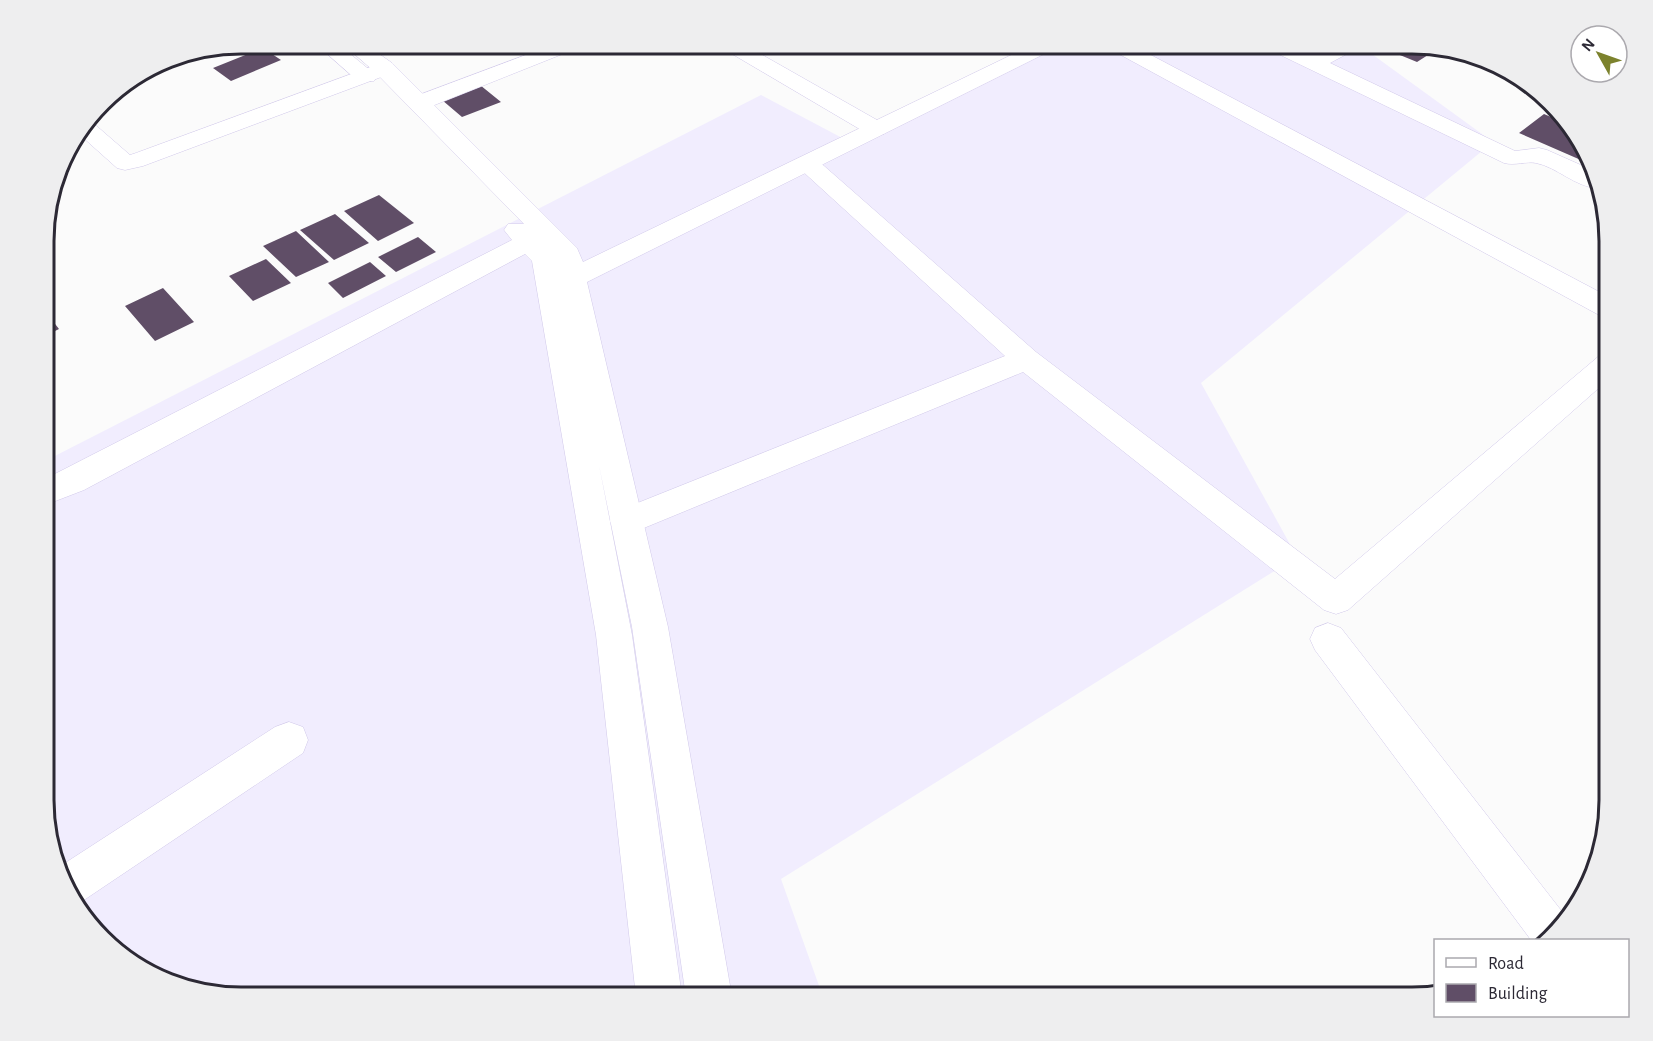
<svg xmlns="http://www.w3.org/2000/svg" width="1653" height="1041" font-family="'Alegreya Sans',sans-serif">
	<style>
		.built { fill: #f1edfe }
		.building { fill: #604e67 }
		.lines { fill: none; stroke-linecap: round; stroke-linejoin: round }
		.minor-casing { stroke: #d1c9ea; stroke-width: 1 }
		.tertiary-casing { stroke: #d1c9ea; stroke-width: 1 }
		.minor { fill: #fff; fill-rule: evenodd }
		.tertiary { fill: #fff; fill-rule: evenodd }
		.rim { fill: none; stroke: #2c2935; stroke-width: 3 }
	</style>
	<rect width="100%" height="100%" fill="#fbfbfb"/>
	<path class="built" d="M1062 44H1358L1493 142 1201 383 1297 557 781 879 823 997H240L178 987 131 964 70 899 45 826V461L761 95 846 140Z"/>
	<path class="building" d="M1373 44H1413L1439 48 1417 62Z
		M263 48 281 60 231 81 213 68Z
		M480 85 501 102 462 117 442 100Z
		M1544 114 1565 123 1583 142 1590 164 1519 133Z
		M379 195 414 223 378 241 344 211Z
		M335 214 369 243 334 260 300 230Z
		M296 231 329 262 296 277 263 246Z
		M418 237 436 252 396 272 378 257Z
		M266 259 291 283 253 301 229 276Z
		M370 262 386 276 343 298 328 283Z
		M163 288 194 322 155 341 125 306Z
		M45 311 59 329 45 336Z"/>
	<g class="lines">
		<g class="minor-casing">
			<path id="minor" d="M555 44 565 45 568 49 565 53 427 108H411L408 103 411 98Z
				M719 44H743L884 124 887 129 884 134H868L722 48Z
				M1105 44H1130L1609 297V318L1599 315 1108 48Z
				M1263 44H1288L1314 55 1336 44H1361L1358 48 1330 63 1515 151 1539 148 1547 150 1592 170 1597 188C1575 187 1557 167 1536 163 1526 161 1515 166 1504 163L1266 48Z
				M384 62 392 63 395 68 392 73 143 166 125 170 117 168 79 134 88 121 92 122 130 155 136 153Z
				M807 156 815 158 1036 352 1335 579 1599 356 1609 353V379L1348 610 1336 614 1324 610 1023 372 639 530 627 534 615 530 610 521 615 512 1005 356 799 168 795 163 799 158Z
				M1328 623 1341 628 1567 918 1544 940H1531L1315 650 1310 639 1315 628Z
				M289 722 303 727 308 740 303 753 81 902 75 905 70 899 59 867 275 727Z"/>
		</g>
		<g class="tertiary-casing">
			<path id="tertiary" d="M316 44H338L377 76 374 81H358Z
				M343 44H365L392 63 577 248 583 262 1034 44H1059L1056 48 587 282 668 627 732 997H686L632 627 599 465 632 635 682 997H636L596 635 532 261 525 254 84 490 45 505V479L512 240 504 230 508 224H524L376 73Z"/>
		</g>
		<use href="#minor" class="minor"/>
		<use href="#tertiary" class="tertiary"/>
	</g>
	<path d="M0 0H1653V1041H0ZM241 54H1412A187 187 0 0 1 1599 241V800A187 187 0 0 1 1412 987H241A187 187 0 0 1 54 800V241A187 187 0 0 1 241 54Z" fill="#eeeeef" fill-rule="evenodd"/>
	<path class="rim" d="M241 54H1412A187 187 0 0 1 1599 241V800A187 187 0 0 1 1412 987H241A187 187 0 0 1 54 800V241A187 187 0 0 1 241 54Z"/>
	<rect x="1434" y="939" width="195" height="78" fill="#ffffff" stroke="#aba9ae" stroke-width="1.5"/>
	<rect x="1446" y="958" width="30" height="9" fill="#ffffff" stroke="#aba9ae" stroke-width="1.5"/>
	<text x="1488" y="969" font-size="18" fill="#2c2935">Road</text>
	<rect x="1446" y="984" width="30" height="18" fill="#604e67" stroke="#aba9ae" stroke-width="1.5"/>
	<text x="1488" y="999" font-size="18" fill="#2c2935">Building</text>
	<g transform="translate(1599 54) rotate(310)"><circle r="28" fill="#ffffff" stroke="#aba9ae" stroke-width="1.5"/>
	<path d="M0-4.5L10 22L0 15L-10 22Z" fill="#7c822d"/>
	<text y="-9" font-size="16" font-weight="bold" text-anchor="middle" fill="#2c2935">N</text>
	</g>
</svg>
